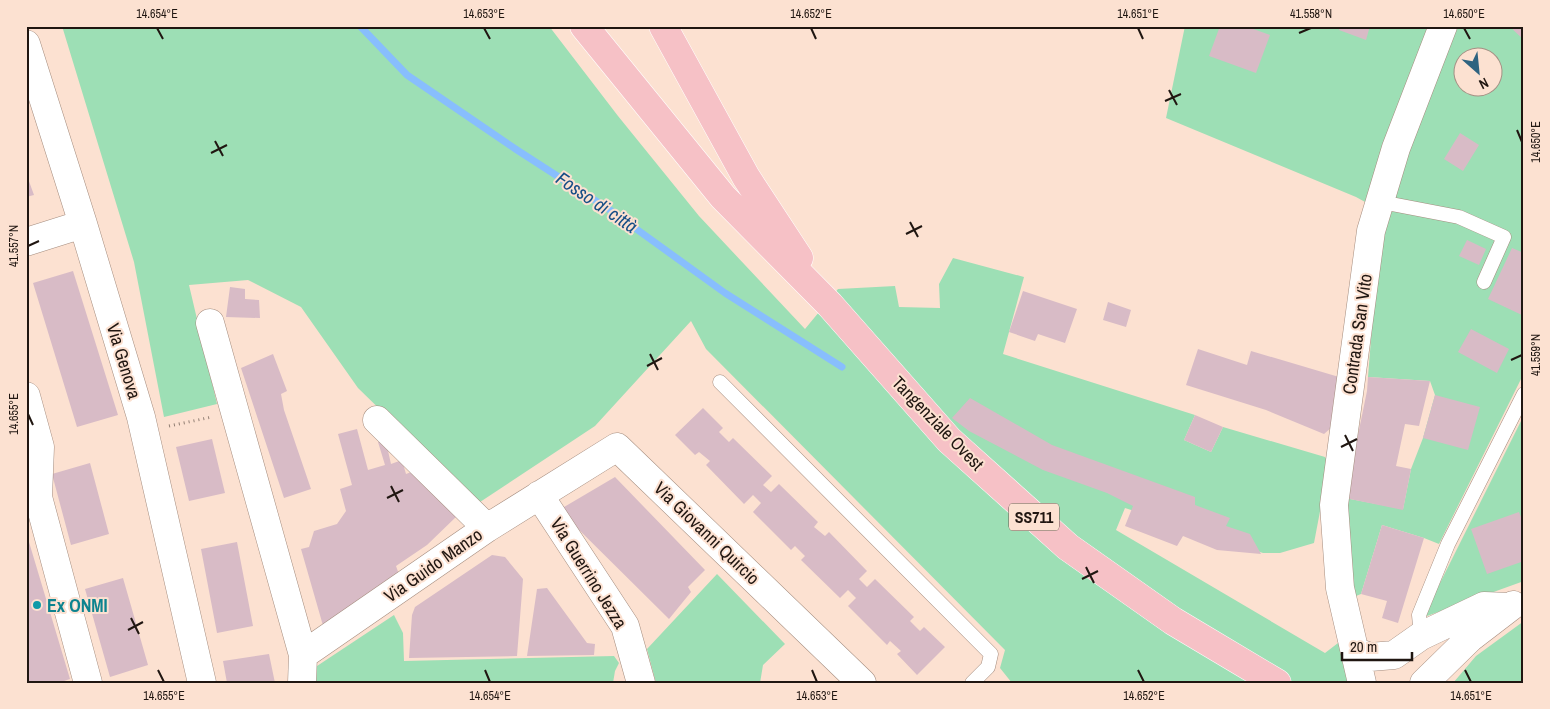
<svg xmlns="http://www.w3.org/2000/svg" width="1550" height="709" font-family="'Archivo Narrow',sans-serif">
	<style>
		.green { fill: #9ddfb5; fill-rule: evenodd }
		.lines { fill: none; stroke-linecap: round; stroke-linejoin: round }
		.stream { stroke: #88befd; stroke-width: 7 }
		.building { fill: #d8bbc6 }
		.lane-casing { stroke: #a58d7f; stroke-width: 15 }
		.street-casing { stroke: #a58d7f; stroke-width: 29 }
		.primary-casing { stroke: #fff; stroke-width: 29 }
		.path { stroke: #927f74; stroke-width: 3; stroke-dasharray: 1 4; stroke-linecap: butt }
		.lane { stroke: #fff; stroke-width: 14 }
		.street { stroke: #fff; stroke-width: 28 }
		.primary { stroke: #f6c1c6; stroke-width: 28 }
		.ticks { fill: none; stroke: #201611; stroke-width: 2 }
		.culture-dot { fill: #0f9aa8; stroke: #fce1d1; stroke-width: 2 }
		.labels { text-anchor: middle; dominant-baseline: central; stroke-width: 4; stroke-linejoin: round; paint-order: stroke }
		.shield { fill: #fce1d1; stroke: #62534b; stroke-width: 1 }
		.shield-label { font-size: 16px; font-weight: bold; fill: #201611 }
		.street-label { font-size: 18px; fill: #201611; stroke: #fce1d1 }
		.culture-label { font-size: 18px; font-weight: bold; fill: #0d838f; stroke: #fce1d1; text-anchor: start }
		.water-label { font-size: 19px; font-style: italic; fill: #174e86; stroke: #fce1d1 }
		.neatline { fill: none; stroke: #201611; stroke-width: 2 }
		.ticks-label { font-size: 12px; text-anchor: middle; fill: #201611 }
	</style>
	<rect width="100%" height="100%" fill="#fce1d1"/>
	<path class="green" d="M62 26H549L618 116 699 216 805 329 838 289 895 286 899 307 940 308 939 284 953 258 1024 277 1003 354 1195 415 1184 440 1211 452 1223 427 1325 457 1329 464 1314 543 1280 553H1263L1125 508 1116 530 1325 653 1338 643 1356 683H1012L1000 668 1005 650 706 349 691 321 595 426 477 504 358 388 301 307 248 280 189 285 217 404 164 417 134 262Z
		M1185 26H1524V373L1439 544 1424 538 1382 525 1361 594 1351 598 1345 498 1403 509 1411 469 1423 438 1435 395 1430 381 1368 377 1376 276 1387 214 1356 197 1166 118ZM1462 58H1492V88H1462Z
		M1524 415V581L1427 616V609Z
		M717 574 785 644 763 665 760 683H656L647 649Z
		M394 615 403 633 404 661 614 656 619 663 615 671 613 683H313L314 668Z
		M1524 621V683H1453L1476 656Z"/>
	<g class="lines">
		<path class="stream" d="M360 26 407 75 517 150 610 210 725 293 842 367"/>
	</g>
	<path class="building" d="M1220 26H1245L1270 35 1256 73 1209 56Z
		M1340 26H1370L1366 40 1339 30Z
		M1509 26H1524V40Z
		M1460 133 1479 145 1463 171 1444 159Z
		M26 173 34 195 26 197Z
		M1467 240 1486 249 1479 265 1459 256Z
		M1512 248 1524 253V316L1488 299Z
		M73 271 118 415 77 427 33 283Z
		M230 287 245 289V299L259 300 260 318 226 317Z
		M1023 291 1077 309 1065 343 1038 334 1035 341 1009 332Z
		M1108 302 1131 310 1126 327 1103 320Z
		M1471 329 1509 349 1497 373 1458 352Z
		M1198 349 1247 365 1251 351 1339 377 1332 427 1324 434 1266 410 1186 385Z
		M273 354 287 391 281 394 284 410 311 489 284 498 241 368Z
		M1368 377 1430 381 1419 426 1405 424 1396 466 1411 469 1403 510 1345 498 1367 391Z
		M1435 395 1480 407 1468 450 1423 438Z
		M970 398 1052 445 1195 497V505L1230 518 1226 526 1250 534 1261 554 1217 550 1183 536 1177 546 1125 526 1133 506 1107 493 1043 470 969 431 952 418Z
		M703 408 723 428 719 432 729 442 733 438 772 476 763 485 771 492 779 484 818 522 814 527 825 536 829 532 867 571 859 579 867 587 875 579 914 617 910 621 920 631 924 627 945 647 917 675 897 654 901 651 890 641 887 645 848 606 856 598 848 590 840 598 801 560 805 556 795 546 791 550 753 512 761 503 753 495 744 504 706 465 710 461 699 452 695 455 675 435Z
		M1195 415 1223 427 1211 452 1184 440Z
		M357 429 368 470 385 465 378 442H386L391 464 402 460 406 474 414 471 457 516 427 545 396 566 401 580 324 629 301 549 309 547 314 531 337 524 346 511 340 489 352 485 338 434Z
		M212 439 225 493 189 501 176 447Z
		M90 463 109 534 71 545 52 474Z
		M615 477 705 570 688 587 691 592 669 619 559 510Z
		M1519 512 1524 525V561L1487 574 1471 529Z
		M1382 525 1424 538 1398 623 1382 618 1387 601 1361 594Z
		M26 532 70 679 58 683H26Z
		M237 542 253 626 217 633 201 549Z
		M492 555 505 557 523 579 517 656 409 658 412 615 415 607Z
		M123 578 148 665 110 677 85 589Z
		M547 588 587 643 595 644 594 655 527 656 537 589Z
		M269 654 275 683H227L223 661Z"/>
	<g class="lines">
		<g class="lane-casing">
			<path id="lane" d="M1381 202 1459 217 1504 237 1484 282
				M720 382 991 654 988 667 972 683
				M1421 636 1419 615 1448 544 1524 394"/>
		</g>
		<g class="street-casing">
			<path id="street" d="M26 44 83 224 141 417 202 683
				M26 242 83 224
				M210 323 303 655
				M26 396 40 447 38 497 88 683
				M539 495 625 626 641 683
				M487 528 617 447 862 683
				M1356 652 1370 657 1394 655 1421 636 1484 606 1510 607
				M302 683 303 655 487 528 377 420
				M1362 683 1340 588 1334 505 1371 231 1396 148 1443 26
				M1424 683 1470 638 1513 605"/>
		</g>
		<g class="primary-casing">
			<path id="primary" d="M584 26 723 197 830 305 949 440 1068 547 1173 621 1277 683
				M663 26 746 177 799 258"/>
		</g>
		<path class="path" d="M169 426 212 417"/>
		<use href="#lane" class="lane"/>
		<use href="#street" class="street"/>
		<use href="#primary" class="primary"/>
	</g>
	<path class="ticks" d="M157 28 163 39M484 28 490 39M811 28 816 39M1138 28 1143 39M1464 28 1470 39M1299 33 1311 28M1169 90 1177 105M1165 101 1181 94M1517 130 1522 142M215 141 223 156M211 153 227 145M910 222 918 237M906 234 922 226M28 246 39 241M650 354 658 370M1511 360 1522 355M647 366 662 358M28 414 33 425M1345 435 1353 451M1341 447 1357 439M391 486 399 502M387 498 403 490M1086 567 1094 583M1082 579 1098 571M131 618 139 634M128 630 143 622M158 670 164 682M485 670 490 682M812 670 817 682M1138 670 1144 682M1465 670 1471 682"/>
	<circle class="culture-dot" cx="37" cy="605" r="5"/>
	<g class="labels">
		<rect class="shield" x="1009" y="503.5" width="50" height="27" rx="4"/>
		<g class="shield-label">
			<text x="1034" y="517">SS711</text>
		</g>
		<g class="street-label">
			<text transform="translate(1357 334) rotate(-82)">Contrada San Vito</text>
			<text transform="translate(124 361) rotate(73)">Via Genova</text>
			<text transform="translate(938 423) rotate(46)">Tangenziale Ovest</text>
			<text transform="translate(707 533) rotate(44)">Via Giovanni Quircio</text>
			<text transform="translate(433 565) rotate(-35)">Via Guido Manzo</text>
			<text transform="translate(589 573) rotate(58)">Via Guerrino Jezza</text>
		</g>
		<g class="culture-label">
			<text x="47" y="605">Ex ONMI</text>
		</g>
		<g class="water-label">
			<text transform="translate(597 202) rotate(34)">Fosso di città</text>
		</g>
	</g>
	<rect width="1550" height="709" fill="none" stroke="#fce1d1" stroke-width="55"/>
	<g transform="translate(1478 72) rotate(153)"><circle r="24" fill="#fce1d1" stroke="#a49084"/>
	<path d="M0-4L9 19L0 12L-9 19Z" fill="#2f6380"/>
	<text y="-8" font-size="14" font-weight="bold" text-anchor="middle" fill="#201611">N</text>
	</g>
	<path d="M1342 652v8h70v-8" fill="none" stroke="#201611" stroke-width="2.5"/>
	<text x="1350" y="652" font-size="15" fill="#201611" stroke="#fce1d1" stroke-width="4" paint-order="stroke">20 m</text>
	<rect x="28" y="28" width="1494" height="654" class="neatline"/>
	<g class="ticks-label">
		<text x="157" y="18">14.654°E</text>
		<text x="484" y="18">14.653°E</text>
		<text x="811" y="18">14.652°E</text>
		<text x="1138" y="18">14.651°E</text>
		<text x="1311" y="18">41.558°N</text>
		<text x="1464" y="18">14.650°E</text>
		<text transform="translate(1536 142) rotate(-90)" y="4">14.650°E</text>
		<text transform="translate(14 246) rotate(-90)" y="4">41.557°N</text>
		<text transform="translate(1536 355) rotate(-90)" y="4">41.559°N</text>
		<text transform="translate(14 414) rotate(-90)" y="4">14.655°E</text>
		<text x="164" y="700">14.655°E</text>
		<text x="490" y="700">14.654°E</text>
		<text x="817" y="700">14.653°E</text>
		<text x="1144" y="700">14.652°E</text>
		<text x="1471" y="700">14.651°E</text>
	</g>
</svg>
